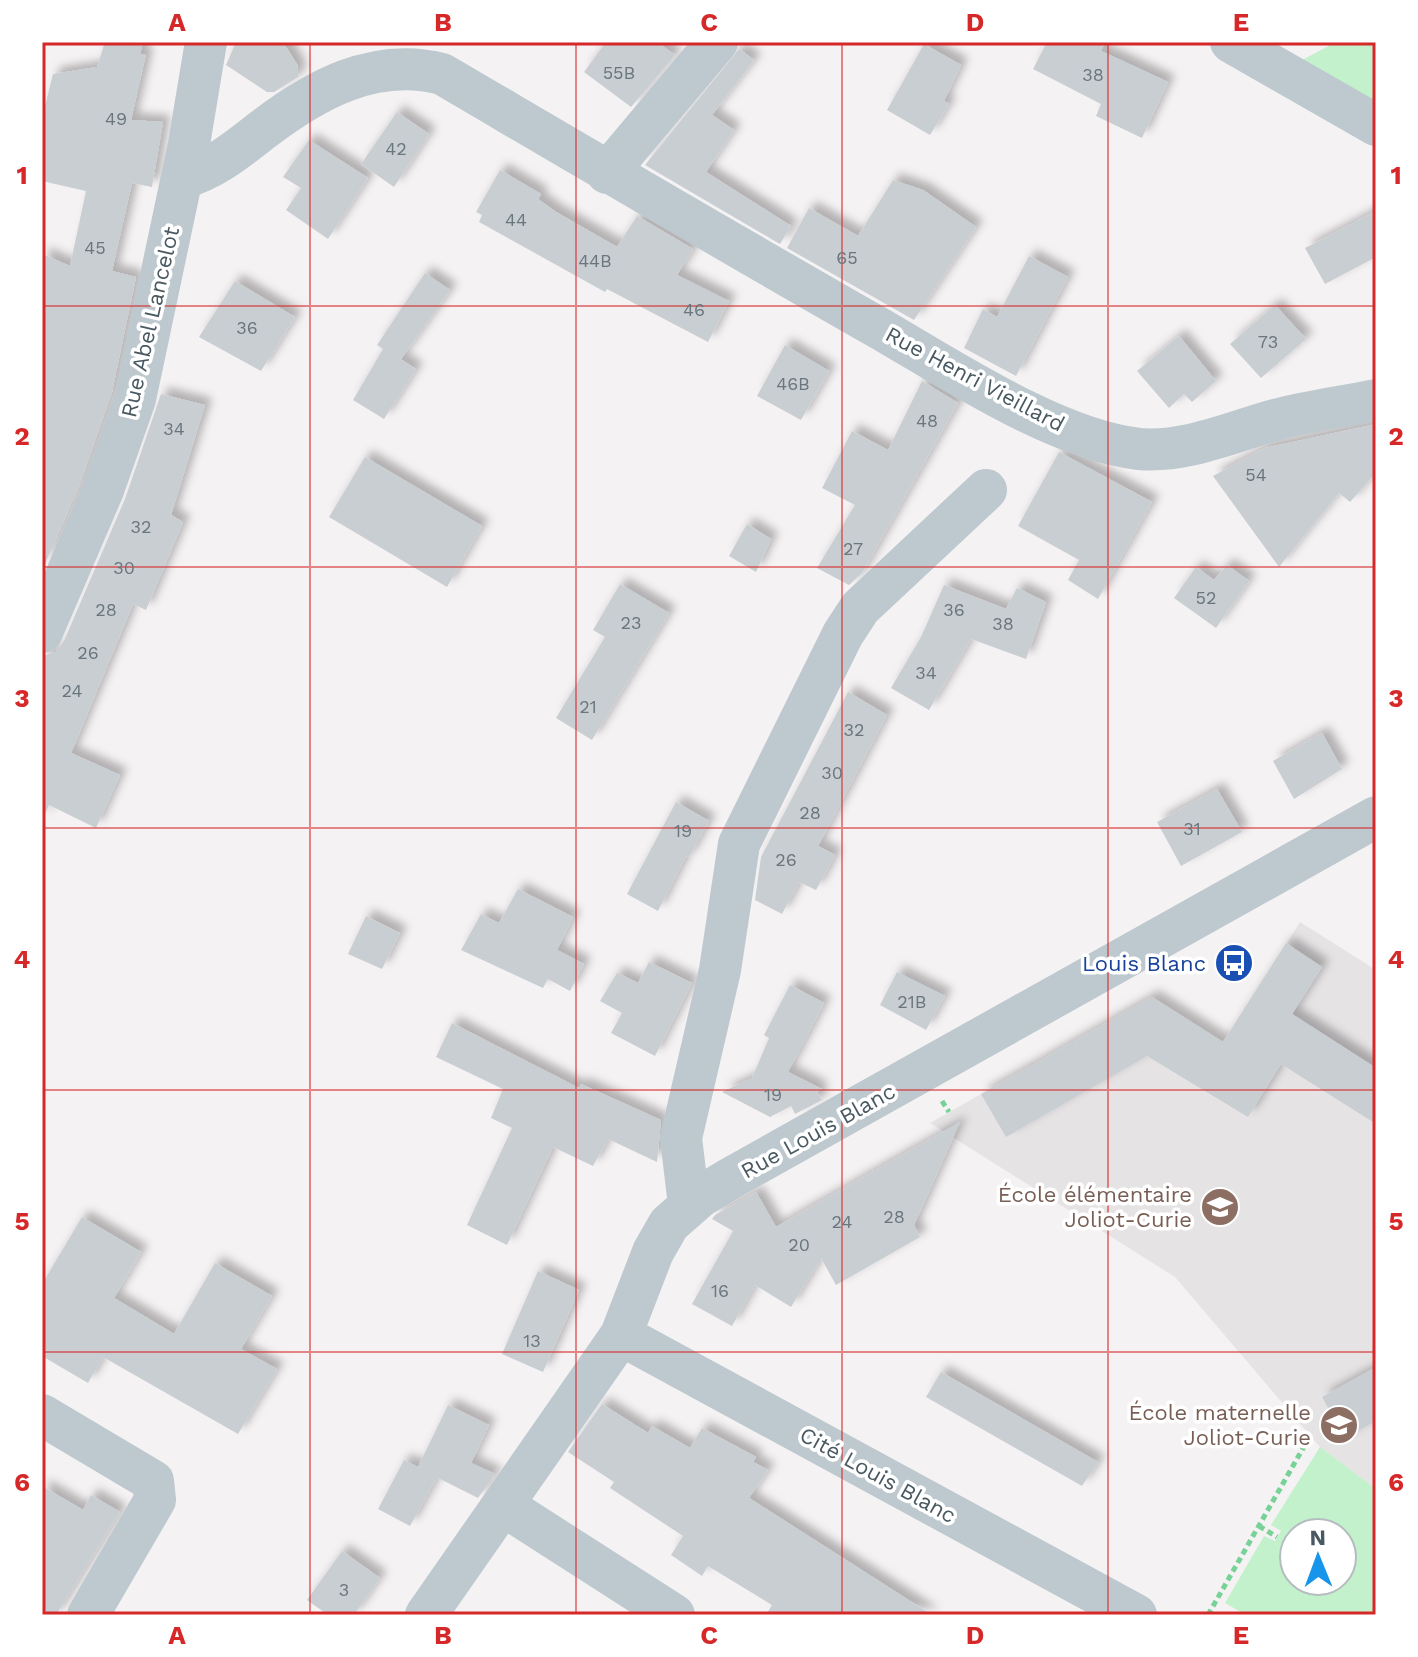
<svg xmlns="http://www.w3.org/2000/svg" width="1418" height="1657" font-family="'Work Sans',sans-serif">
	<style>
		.education { fill: #e6e3e5 }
		.green { fill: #c2f1cc; fill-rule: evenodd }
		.building { fill: #c9ced2; filter: url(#shadow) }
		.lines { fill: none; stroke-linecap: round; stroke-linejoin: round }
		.path { stroke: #78d197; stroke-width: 5; stroke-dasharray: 6 4; stroke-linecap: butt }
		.minor { stroke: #bdc9cf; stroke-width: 42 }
		.grid { fill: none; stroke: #d62828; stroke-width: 2; stroke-opacity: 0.55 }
		.labels { text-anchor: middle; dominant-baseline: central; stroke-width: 7; stroke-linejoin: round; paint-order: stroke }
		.number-label { font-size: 18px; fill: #69767d }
		.street-label { font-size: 22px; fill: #495961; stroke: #fff }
		.transit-label { font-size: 22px; fill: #164399; stroke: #fff; text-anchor: end }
		.education-label { font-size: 22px; fill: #785e54; stroke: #fff; text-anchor: end }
		.neatline { fill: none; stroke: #d62828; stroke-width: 3 }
		.grid-label { font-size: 26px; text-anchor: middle; font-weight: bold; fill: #d62828 }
	</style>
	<defs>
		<filter id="shadow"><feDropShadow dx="7" dy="-7" stdDeviation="4" flood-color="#0004"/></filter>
	</defs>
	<rect width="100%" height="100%" fill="#f5f2f3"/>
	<path class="education" d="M1300 922 1376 970V1489L1320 1447 1175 1277 930 1123 1152 997 1225 1043Z"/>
	<path class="green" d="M1336 42H1376V108L1302 60Z
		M1320 1447 1376 1489V1615H1246L1225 1603 1264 1536 1275 1541 1281 1531 1271 1525ZM1294 1533H1342V1581H1294Z"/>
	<path class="building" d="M105 42H143L140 54H146L131 120 163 122 152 187 132 183 112 271 136 277 112 392 81 481 42 571V254L70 266 86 191 42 181V118L53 74 97 67Z
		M236 42H283L298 66V77L274 92H267L226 65Z
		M606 42H657L675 55 631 107 584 72Z
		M1047 42H1105L1101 51 1168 82 1142 138 1096 116 1101 104 1033 69Z
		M924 44 961 65 944 101 949 104 930 135 887 110Z
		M739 49 754 60 712 115 734 130 706 172 791 226 780 244 645 165Z
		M397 112 429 134 394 187 361 164Z
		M309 140 368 178 328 239 286 210 301 188 283 177Z
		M500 170 541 194 538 199 556 212 617 247 637 216 693 249 677 275 729 301 708 342 607 289 605 292 479 222 482 215 476 212Z
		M893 180 923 190 976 227 914 320 787 248 809 208 858 236Z
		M1376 211V257L1325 284 1305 248Z
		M1029 256 1068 277 1016 376 964 348 983 309 997 317Z
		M425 273 450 290 401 359 391 353 416 369 384 419 353 400 383 349 377 345Z
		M235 281 295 317 261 371 199 337Z
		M1275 305 1306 339 1261 378 1230 344Z
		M1179 336 1216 381 1192 402 1184 394 1169 408 1137 371Z
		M785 345 829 371 801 420 757 396Z
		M922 381 958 403 862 573 849 585 817 568 855 505 822 488 852 431 888 450Z
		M161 394 205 405 171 515 183 522 146 610 133 604 71 753 120 775 96 828 49 805 42 821V656L56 652 64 641 125 499Z
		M1376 424V473L1350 502 1339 493 1279 567 1213 476 1265 448Z
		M1059 452 1152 502 1098 599 1068 580 1079 560 1018 526Z
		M365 457 482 526 447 587 329 517Z
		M747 524 771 539 756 572 729 556Z
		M1227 565 1249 581 1216 628 1174 598 1196 567 1214 580Z
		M620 584 669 613 592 740 556 718 605 637 593 630Z
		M944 585 1006 609 1017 588 1046 602 1026 659 971 639 929 710 891 688 921 637Z
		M848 692 887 715 818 846 835 855 816 890 799 882 782 914 755 900 761 857Z
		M1322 733 1342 769 1294 799 1273 761Z
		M1217 789 1242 832 1181 866 1157 822Z
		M676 802 709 821 689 857 686 856 658 911 627 894Z
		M518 889 573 917 557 950 584 964 570 991 548 979 543 988 461 950 481 914 499 923Z
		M366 916 400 933 382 969 348 954Z
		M1286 943 1322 967 1292 1014 1376 1068V1124L1281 1064 1248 1117 1147 1056 1006 1137 981 1094 1152 997 1223 1042Z
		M649 962 692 983 655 1056 611 1033 622 1013 600 1001 617 973 638 983Z
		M897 972 945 996 926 1030 880 1005Z
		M790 985 824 1003 788 1072 822 1089 817 1092 822 1100 795 1114 791 1106 770 1117 722 1092 752 1078 769 1038 764 1035Z
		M452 1023 579 1088 581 1084 661 1120 657 1162 608 1139 593 1166 553 1147 507 1245 467 1225 512 1128 491 1118 503 1089 436 1057Z
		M960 1122 914 1225 920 1237 836 1285 821 1258 791 1307 755 1285 732 1326 692 1304 733 1231 712 1219 715 1215 756 1192 776 1227Z
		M82 1217 141 1252 114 1298 174 1334 215 1263 272 1296 241 1349 277 1369 238 1434 103 1357 88 1383 42 1356V1284Z
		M538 1271 579 1290 543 1372 502 1354Z
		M1376 1367V1421L1345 1438 1322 1397Z
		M941 1372 1098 1462 1082 1486 926 1397Z
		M602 1404 648 1433 652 1426 690 1448 702 1428 756 1457 753 1462 768 1470 749 1498 932 1615H766L772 1605 708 1566 702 1576 671 1555 683 1536 610 1488 614 1482 568 1452Z
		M448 1405 489 1425 471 1463 495 1474 478 1498 432 1475 437 1477 410 1526 378 1509 404 1460 418 1467Z
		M42 1486 83 1510 91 1495 120 1512 56 1615H42Z
		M342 1551 380 1578 354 1615H328L307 1600Z"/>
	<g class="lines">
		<path class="path" d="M942 1101 949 1112
			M1259 1526 1277 1537
			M1208 1615 1310 1436"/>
		<path class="minor" d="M1231 42 1376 125
			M607 173 717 42
			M182 178C212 170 237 150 261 131 313 91 374 56 442 74 587 159 731 244 877 327 950 369 1056 440 1139 449 1186 453 1231 432 1275 420 1308 411 1342 407 1376 400
			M42 632 103 490 135 399 189 144 206 42
			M689 1205 681 1138 720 970 739 844 843 634 860 608 986 490
			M621 1335 1136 1615
			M42 1415 153 1481 155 1500 88 1615
			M504 1506 674 1615
			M426 1615 621 1335 653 1252 669 1224 701 1196 731 1178 1376 817"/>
	</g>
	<path class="grid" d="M310 42V1615M576 42V1615M842 42V1615M1108 42V1615M42 306H1376M42 567H1376M42 828H1376M42 1090H1376M42 1352H1376"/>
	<defs>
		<g id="bus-disc" transform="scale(2)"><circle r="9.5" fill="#1a4fb4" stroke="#fff"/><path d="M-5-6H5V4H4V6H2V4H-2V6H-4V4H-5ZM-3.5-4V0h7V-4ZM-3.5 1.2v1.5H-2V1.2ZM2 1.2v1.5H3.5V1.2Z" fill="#fff"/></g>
		<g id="school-disc" transform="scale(2)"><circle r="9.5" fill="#8d6e63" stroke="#fff"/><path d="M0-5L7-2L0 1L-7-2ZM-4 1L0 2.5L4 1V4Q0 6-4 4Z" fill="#fff"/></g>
	</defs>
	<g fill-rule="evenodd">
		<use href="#bus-disc" x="1234" y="963"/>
		<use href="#school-disc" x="1220" y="1207"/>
		<use href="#school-disc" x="1339" y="1425"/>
	</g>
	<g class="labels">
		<g class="number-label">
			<text x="619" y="72">55B</text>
			<text x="1093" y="74">38</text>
			<text x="116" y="118">49</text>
			<text x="396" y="148">42</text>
			<text x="516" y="219">44</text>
			<text x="95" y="247">45</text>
			<text x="847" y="257">65</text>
			<text x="595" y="260">44B</text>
			<text x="694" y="309">46</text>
			<text x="247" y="327">36</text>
			<text x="1268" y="341">73</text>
			<text x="793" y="383">46B</text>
			<text x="927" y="420">48</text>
			<text x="174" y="428">34</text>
			<text x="1256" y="474">54</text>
			<text x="141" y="526">32</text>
			<text x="853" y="548">27</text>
			<text x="124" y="567">30</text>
			<text x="1206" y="597">52</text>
			<text x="106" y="609">28</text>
			<text x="954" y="609">36</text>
			<text x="631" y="622">23</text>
			<text x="1003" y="623">38</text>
			<text x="88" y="652">26</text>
			<text x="926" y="672">34</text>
			<text x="72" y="690">24</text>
			<text x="588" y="706">21</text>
			<text x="854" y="729">32</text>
			<text x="832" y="772">30</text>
			<text x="810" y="812">28</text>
			<text x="1192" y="828">31</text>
			<text x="683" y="830">19</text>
			<text x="786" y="859">26</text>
			<text x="912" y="1001">21B</text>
			<text x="773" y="1094">19</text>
			<text x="894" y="1216">28</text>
			<text x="842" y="1221">24</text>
			<text x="799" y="1244">20</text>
			<text x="720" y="1290">16</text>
			<text x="532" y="1340">13</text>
			<text x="344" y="1589">3</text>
		</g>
		<g class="street-label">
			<text transform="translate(150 322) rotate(-77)">Rue Abel Lancelot</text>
			<text transform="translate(975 379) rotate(28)">Rue Henri Vieillard</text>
			<text transform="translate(818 1131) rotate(-29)">Rue Louis Blanc</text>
			<text transform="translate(878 1475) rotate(29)">Cité Louis Blanc</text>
		</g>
		<g class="transit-label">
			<text x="1206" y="963">Louis Blanc</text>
		</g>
		<g class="education-label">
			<text x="1192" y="1194">École élémentaire<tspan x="1192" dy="25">Joliot-Curie</tspan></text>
			<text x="1311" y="1412">École maternelle<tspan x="1311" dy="25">Joliot-Curie</tspan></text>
		</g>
	</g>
	<rect width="1418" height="1657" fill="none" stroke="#ffffff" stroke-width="88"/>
	<g transform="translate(1318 1557) rotate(359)"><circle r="38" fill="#ffffff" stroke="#b6bdc0" stroke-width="2"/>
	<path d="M0-6L14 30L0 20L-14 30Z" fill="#1695eb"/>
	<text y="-12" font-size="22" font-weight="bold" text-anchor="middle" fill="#495961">N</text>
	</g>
	<rect x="44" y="44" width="1330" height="1569" class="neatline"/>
	<g class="grid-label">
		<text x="177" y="31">A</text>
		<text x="443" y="31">B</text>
		<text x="709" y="31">C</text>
		<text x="975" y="31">D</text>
		<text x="1241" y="31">E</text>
		<text x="22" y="184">1</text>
		<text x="1396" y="184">1</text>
		<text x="22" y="445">2</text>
		<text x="1396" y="445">2</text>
		<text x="22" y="707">3</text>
		<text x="1396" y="707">3</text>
		<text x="22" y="968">4</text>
		<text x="1396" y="968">4</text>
		<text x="22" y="1230">5</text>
		<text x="1396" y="1230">5</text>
		<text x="22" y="1491">6</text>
		<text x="1396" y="1491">6</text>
		<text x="177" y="1644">A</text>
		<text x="443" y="1644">B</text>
		<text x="709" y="1644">C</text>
		<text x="975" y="1644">D</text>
		<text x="1241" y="1644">E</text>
	</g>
</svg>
